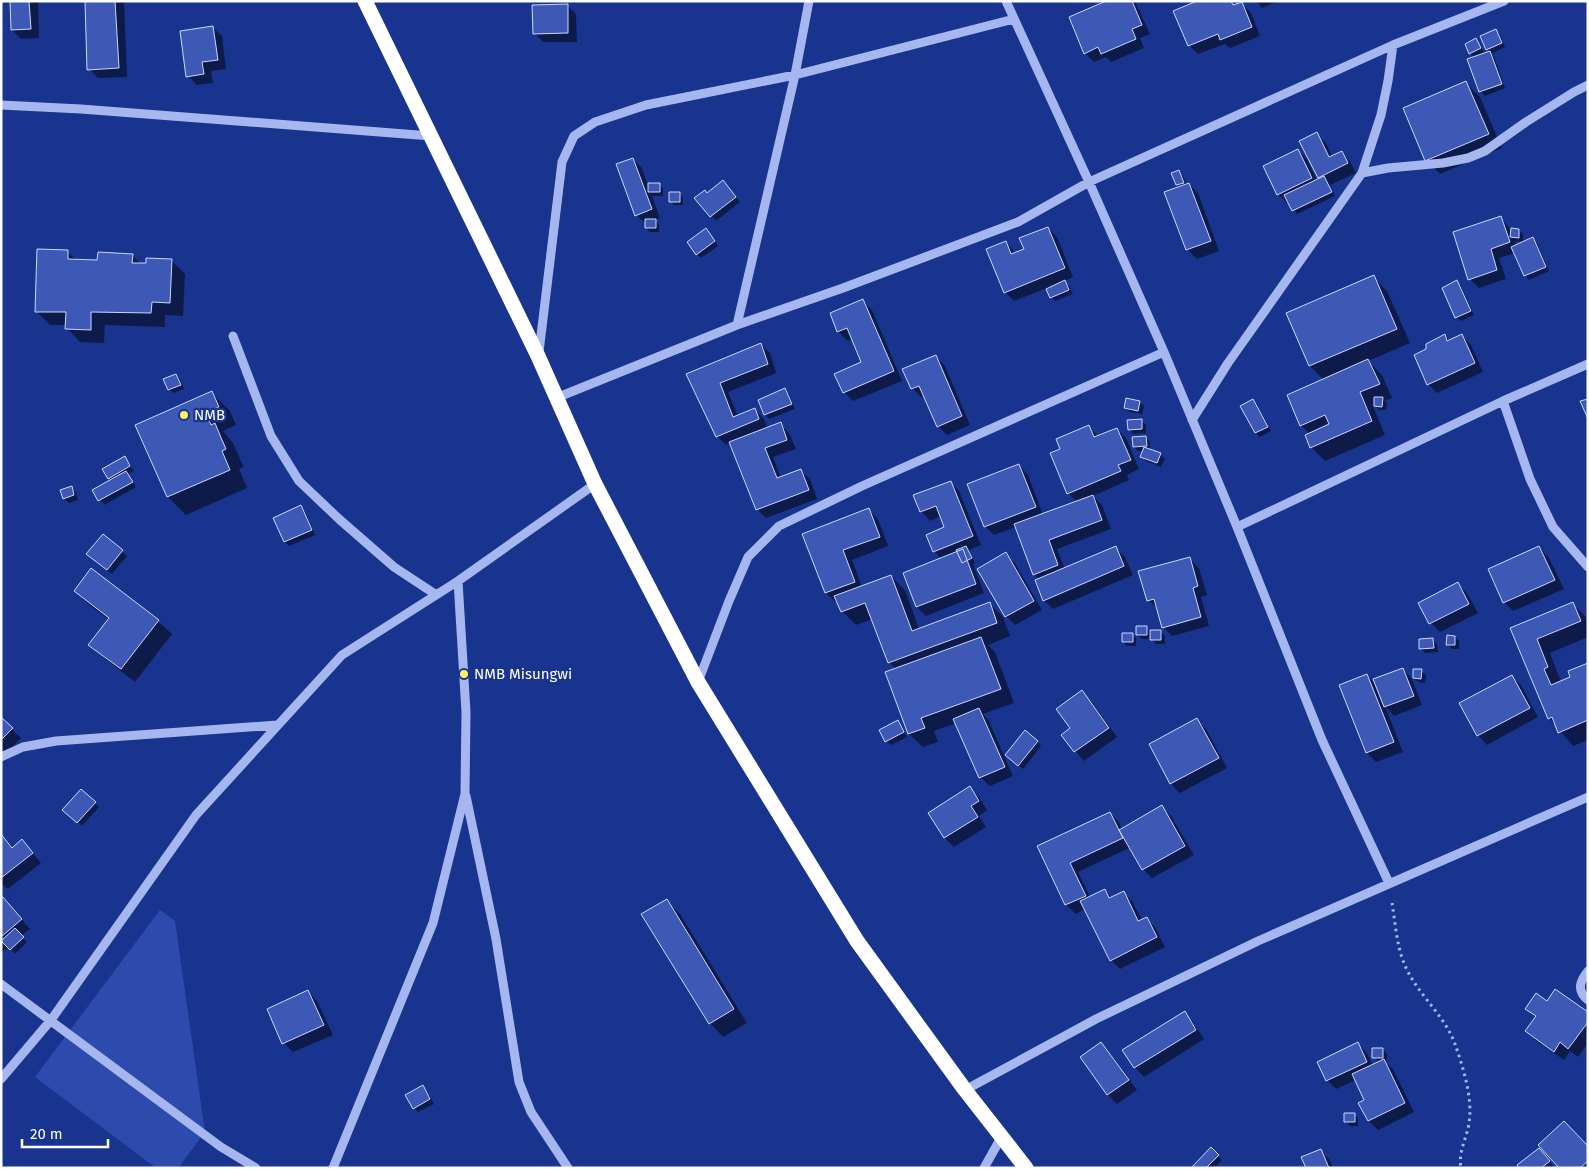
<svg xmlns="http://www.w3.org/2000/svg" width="1589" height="1169" font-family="'Fira Sans',sans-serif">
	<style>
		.green { fill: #2c4bad }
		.shadow { fill: #0007 }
		.building { fill: #3e59b5; stroke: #ccd7fa }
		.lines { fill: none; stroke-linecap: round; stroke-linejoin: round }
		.path { stroke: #a6b7ef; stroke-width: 3; stroke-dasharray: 2.5 4; stroke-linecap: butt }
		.minor { stroke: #a6b7ef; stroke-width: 9 }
		.highway { stroke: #fff; stroke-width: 15 }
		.poi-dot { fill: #fff263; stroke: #19348e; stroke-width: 2 }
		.labels { text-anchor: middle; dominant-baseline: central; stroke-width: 4.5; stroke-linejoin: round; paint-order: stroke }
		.poi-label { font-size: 15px; fill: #fff; stroke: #19348e; text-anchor: start }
	</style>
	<rect width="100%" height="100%" fill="#19348e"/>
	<path class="green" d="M160 910 175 921 205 1132 178 1168H156L35 1077Z"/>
	<path class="shadow" d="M11 1H38L39 38 21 39 12 30Z
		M86 1H124L127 77 98 78 89 69Z
		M1109 1H1135L1150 34 1140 38 1144 48 1111 62 1106 57 1094 62 1085 53Z
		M1200 1H1231L1236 6 1241 3 1251 13 1260 36 1230 48 1225 44 1198 54 1189 45Z
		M1256 1H1278L1262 8Z
		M567 5 576 14 577 42H543L534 33Z
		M212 27 222 36 226 69 211 71 213 83 197 85 188 76Z
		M1496 31 1500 35 1505 47 1491 54 1494 56 1505 88 1485 96 1481 92 1469 60 1475 58 1470 53 1466 44 1476 40 1480 44 1485 54 1490 52 1487 49Z
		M1466 83 1480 97 1502 148 1440 174 1426 160Z
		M1316 133 1326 143 1332 156 1341 152 1350 161 1356 173 1330 185 1335 196 1297 214 1289 202 1287 203 1278 194 1298 150 1307 159 1317 181 1321 179 1319 177Z
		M633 159 642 168 649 189 659 184 663 188V196H652L660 218 655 220 659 225V232H650L646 228V224L636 215Z
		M1178 172 1183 176 1187 185 1189 184 1198 193 1219 251 1197 259 1188 250 1166 193 1180 187 1173 174Z
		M727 186 740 202 716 221 696 198Z
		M679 193 683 198V205H674L670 201Z
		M1501 218 1511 230H1519L1523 234V242L1515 241 1516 246 1532 239 1537 243 1549 271 1529 280 1525 275 1515 253 1499 258 1506 279 1479 288 1470 279Z
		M1048 228 1057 237 1073 277 1064 281 1069 286 1073 294 1055 301 1051 297 1047 288 1014 301 1005 292 1006 242 1016 254 1026 250Z
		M710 234 718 246 701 258 697 254Z
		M68 252 77 261H98L132 255 141 264 171 260 185 274 183 316 165 315V327L105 325 104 343 80 342 67 328V325H50L36 311Z
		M1373 277 1387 291 1410 343 1368 361 1382 375 1392 398 1385 401 1387 403 1386 410H1379L1375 405 1373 406 1385 435 1325 461 1311 447 1310 434 1301 425 1288 395 1324 380 1310 366 1288 314Z
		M1457 282 1461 286 1474 315 1461 321 1456 317Z
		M863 301 872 310 902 381 853 401 844 392 863 363 853 339 847 341 838 331Z
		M1462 335 1471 345 1483 372 1437 393 1428 384 1427 350 1445 336 1450 341Z
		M761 344 770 353 776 373 728 392 738 416 755 410 764 419 768 429 780 424 789 433 796 449 773 457 781 478 800 470 810 479 817 499 766 518 757 509 731 443 726 445 717 436 688 374Z
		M936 356 945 366 970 425 947 435 938 426 925 396 921 397 912 388Z
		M176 375 180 379 184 389 173 393 169 389Z
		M785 390 789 394 795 409 769 419 765 414Z
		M212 393 230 411 236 425 223 431 233 443 240 459 244 467 239 469 247 488 186 515 168 497Z
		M1253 401 1257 405 1271 431 1260 437 1256 433Z
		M1139 402 1144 406 1142 414 1130 412 1125 408Z
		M1141 420 1146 425V433L1133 434 1129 429Z
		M1089 427 1099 437 1117 429 1126 438 1139 469 1127 475 1129 480 1093 496 1102 505 1111 529 1057 549 1065 569 1116 548 1125 557 1133 575 1053 609 1044 600 1040 580 1034 574 1016 527 994 535 985 526 1019 465 1028 475 1043 515 1077 502 1068 493 1062 449Z
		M1146 438 1150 442V451L1160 454 1165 459 1161 467 1146 461 1142 457 1144 451H1138L1134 447Z
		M125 458 134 471 128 474 136 487 104 505 94 490 111 481 109 478Z
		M950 482 959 491 981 545 969 550 975 563 973 564 984 593 926 616 917 607 942 559 934 551 946 528 941 516 930 521 921 511Z
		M71 488 76 492 78 500 69 503 64 499 62 491Z
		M300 507 305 511 315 535 289 546 285 542Z
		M869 510 878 519 888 546 852 560 862 587 891 576 905 590 919 629 989 603 1003 617 1010 636 988 645 995 652 1014 703 983 714 988 719 1013 776 990 786 980 777 957 723 934 731 938 742 923 747 909 734 887 672 896 669 889 662 873 619 856 625 842 611 838 601 835 602 826 593 804 534Z
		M103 535 127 556 112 574 92 558Z
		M1539 547 1548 556 1564 589 1513 611 1504 602Z
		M1006 554 1015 563 1042 610 1015 625 1006 616Z
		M1189 558 1199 568 1207 595 1201 597 1209 626 1172 636 1163 627 1158 609 1148 600Z
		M1458 584 1467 593 1478 613 1440 632 1431 623Z
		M75 591 158 621 172 634 135 682 104 658 90 644 109 620 89 605Z
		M1573 604 1587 618 1588 637 1550 653 1561 682 1572 677 1588 665V740L1573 746 1549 718 1511 629Z
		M1146 628 1152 633 1160 631 1165 636V644H1156L1152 639H1142L1137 635Z
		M1132 634 1136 638V646H1127L1123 642Z
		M1455 637 1459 641V649H1452L1448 644Z
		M1433 640 1437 644 1438 652 1425 653 1421 648Z
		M1403 669 1412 679 1422 705 1394 716 1385 706 1403 752 1376 762 1367 753V675L1377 685Z
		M1421 671 1426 675 1425 683 1418 682 1414 678Z
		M1511 676 1521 685 1538 717 1487 745 1478 735 1460 704Z
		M1082 692 1091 701 1117 737 1084 761 1062 735 1071 728Z
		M1 719 21 738 4 755 1 753Z
		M1197 720 1206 729 1227 768 1180 793 1171 784 1150 745Z
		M898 722 907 737 891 745 886 741Z
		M1037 741 1041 746 1023 769 1011 759Z
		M970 788 979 797 987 810 979 816 986 827 954 847 945 838 929 813Z
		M95 803 99 807 82 826 64 810Z
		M1162 807 1171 816 1194 855 1152 878 1143 869 1131 847 1078 872 1090 897 1105 890 1112 898 1123 892 1132 901 1142 920 1146 918 1155 927 1165 947 1120 969 1111 960 1085 909 1076 914 1066 905 1039 847 1110 813 1119 822 1122 829Z
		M1 834 13 848 22 841 41 863 8 889 1 883Z
		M1 895 30 929 21 936 27 942 15 954 9 947 1 953Z
		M667 901 680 914 747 1023 723 1037 710 1023Z
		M308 991 317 1001 333 1035 293 1052 284 1043Z
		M1547 1003 1588 1014V1043L1578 1057 1570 1051 1564 1060 1535 1040 1526 1031 1536 1018 1527 1008Z
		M1184 1012 1193 1022 1204 1039 1144 1077 1135 1067 1124 1050Z
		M1101 1044 1110 1053 1137 1090 1117 1104 1108 1095 1082 1058Z
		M1358 1044 1367 1053 1373 1066 1379 1062 1374 1057 1383 1049 1387 1054V1062H1385L1393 1069 1414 1112 1378 1130 1369 1121 1366 1100 1356 1080 1336 1089 1327 1080Z
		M423 1087 427 1091 434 1104 418 1112 414 1108Z
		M1354 1114 1358 1118V1126H1350L1345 1121Z
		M1588 1147V1168H1561Z
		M1211 1149 1222 1160 1214 1168H1192Z
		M1321 1151 1330 1160 1333 1168H1307Z
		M1543 1154 1553 1166 1551 1168H1521Z"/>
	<path class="building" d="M10 1H29L31 29 11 30Z
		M85 1H115L119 68 87 70Z
		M1106 1H1132L1142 25 1132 29 1136 39 1101 54 1098 47 1084 54 1069 17Z
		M1197 1H1231L1233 5 1242 2 1252 27 1220 40 1218 34 1188 46 1173 11Z
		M568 4V33L533 34 532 5Z
		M213 26 218 60 202 62 204 74 186 77 180 31Z
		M1496 29 1502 43 1486 50 1480 36Z
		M1476 38 1481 48 1469 54 1465 44Z
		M1490 51 1502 84 1479 92 1467 59Z
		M1466 81 1489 134 1425 161 1403 108Z
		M1317 132 1329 157 1342 151 1348 163 1318 178 1299 141Z
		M1298 149 1312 178 1277 195 1263 166Z
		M633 158 652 209 635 216 616 164Z
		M1179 170 1184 183 1176 185 1171 173Z
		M1324 176 1332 192 1292 211 1284 195Z
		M723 180 736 197 710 217 694 198 705 190 707 193Z
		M648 183H660V192H648Z
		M1189 183 1211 241 1186 250 1164 192Z
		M669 192H680V202H669Z
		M1501 216 1510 242 1491 249 1497 270 1468 280 1453 232Z
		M645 219H656V228H645Z
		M1048 227 1065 268 1004 293 986 249 1006 241 1011 254 1024 249 1019 238Z
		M706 228 715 241 696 255 687 242Z
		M1511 228 1519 229V238L1510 237Z
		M1533 237 1546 267 1524 276 1511 247Z
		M37 249 68 250V259L97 260 98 252 133 254 132 263H146V258L172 259 170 303 152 302 151 313 91 312V330L65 329 66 312H35Z
		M1374 275 1397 329 1309 366 1286 313Z
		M1065 280 1069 290 1050 298 1046 289Z
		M1457 280 1471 311 1455 318 1442 288Z
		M863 299 894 371 843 393 834 374 861 362 847 328 837 332 830 313Z
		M1445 334 1447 341 1462 334 1475 363 1427 385 1414 355 1426 349V344Z
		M761 343 768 364 720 383 733 417 755 408 759 419 716 437 686 374Z
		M936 355 962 416 937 427 919 386 911 389 902 369Z
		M1368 359 1380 384 1360 392 1372 421 1310 448 1305 435 1329 424 1325 415 1300 426 1287 395Z
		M176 374 181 385 168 390 163 379Z
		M785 388 792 404 764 415 758 400Z
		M212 391 219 407 206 413 211 425 215 423 222 440 226 449 222 451 230 470 167 497 135 425Z
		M1374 397H1383L1382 407 1374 406Z
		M1126 398 1140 401 1138 411 1124 408Z
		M1253 399 1268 427 1255 433 1240 406Z
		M1588 399V419L1580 401Z
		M1142 419V429L1128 430 1127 420Z
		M781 422 787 440 765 448 777 478 801 469 809 490 756 510 729 442Z
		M1089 425 1094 437 1117 428 1131 460 1118 465 1121 471 1067 494 1050 453 1060 449 1056 439Z
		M1146 436 1147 446 1133 447 1132 437Z
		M1144 447 1161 453 1157 463 1140 457Z
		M125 456 130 466 108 479 102 469Z
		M1019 464 1036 507 984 527 967 484Z
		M126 471 133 482 98 501 92 490Z
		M951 481 973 536 933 552 926 535 944 527 936 506 920 512 913 495Z
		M72 486 74 495 63 499 60 490Z
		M1093 495 1102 520 1049 540 1058 565 1033 575 1014 524Z
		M301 505 312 530 284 542 273 518Z
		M869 508 880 537 843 550 855 582 825 593 802 534Z
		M103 534 123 550 107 570 86 554Z
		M966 546 972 558 962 563 956 550Z
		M1116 546 1124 566 1043 601 1035 580Z
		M1539 546 1555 580 1503 603 1488 569Z
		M963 549 976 584 916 607 903 573Z
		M1006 552 1034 601 1005 617 977 569Z
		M1190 557 1198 586 1193 588 1201 617 1162 628 1154 599 1147 601 1138 571Z
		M91 568 159 620 121 669 88 645 109 618 74 591Z
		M891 575 912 631 990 602 997 623 888 663 865 603 841 612 834 596Z
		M1458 582 1469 604 1429 624 1418 603Z
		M1573 602 1581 621 1537 639 1548 667 1544 669 1551 685 1570 677 1568 671 1588 663V720L1558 733 1552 717 1548 719 1510 628Z
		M1136 626H1147V635H1136Z
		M1150 630H1161V640H1150Z
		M1122 633H1133V642H1122Z
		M1447 635 1455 636V645H1446Z
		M981 637 1001 689 921 718 925 728 908 734 885 672Z
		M1433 638 1434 648 1419 649V639Z
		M1403 668 1414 696 1384 707 1373 679Z
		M1413 669H1422L1421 679 1413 678Z
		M1367 674 1394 742 1366 753 1339 685Z
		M1512 675 1530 708 1477 736 1459 703Z
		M1082 690 1109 728 1074 752 1061 735 1070 728 1056 709Z
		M979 708 1005 767 979 778 953 719Z
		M1 717 13 728 1 740Z
		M1197 718 1219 758 1170 784 1149 744Z
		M898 720 904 732 885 742 879 730Z
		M1025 730 1038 741 1018 766 1005 755Z
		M970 786 979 801 971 806 978 817 944 838 928 813Z
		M81 789 96 802 77 823 62 810Z
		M1162 805 1185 846 1142 870 1119 830Z
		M1110 812 1123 838 1070 863 1086 896 1065 905 1037 846Z
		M1 834 12 848 22 839 33 853 1 878Z
		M1105 889 1109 898 1124 891 1138 921 1147 917 1157 937 1110 961 1080 901Z
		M1 895 22 919 1 937Z
		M667 899 734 1009 709 1024 641 914Z
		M15 928 24 937 10 950 1 941Z
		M1555 989 1588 1012V1022L1568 1049 1560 1042 1554 1052 1525 1031 1536 1016 1525 1009 1536 993 1547 1001Z
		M308 990 324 1025 282 1044 267 1009Z
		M1185 1011 1196 1030 1134 1068 1122 1050Z
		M1101 1042 1129 1080 1107 1095 1080 1057Z
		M1358 1042 1367 1062 1326 1081 1317 1062Z
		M1372 1048H1383V1058H1372Z
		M1384 1059 1405 1103 1368 1121 1358 1103 1364 1100 1352 1074Z
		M423 1085 430 1099 413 1109 405 1095Z
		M1344 1113H1355V1122H1344Z
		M1564 1121 1588 1146V1161L1580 1168H1559L1538 1145Z
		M1211 1147 1219 1155 1206 1168H1191Z
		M1539 1148 1550 1161 1541 1168H1519L1517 1165Z
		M1321 1149 1329 1168H1306L1301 1157Z"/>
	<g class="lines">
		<path class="path" d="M1392 903C1395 921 1397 947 1404 963 1415 992 1444 1014 1455 1044 1463 1067 1473 1098 1469 1123 1467 1138 1458 1151 1461 1168"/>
		<path class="minor" d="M1006 1 1089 182 1164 352 1237 527 1322 740 1389 883
			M1 105 81 109 431 136
			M1362 173 1388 168 1443 163 1468 158 1485 151 1526 122 1574 92 1588 85
			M737 325 795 75 809 1
			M233 336 271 436 299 481 339 519 394 567 435 594
			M539 352 562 162 574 136 595 122 646 105 795 75 1014 19
			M556 398 737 325 843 288 1018 222 1089 182 1393 45 1504 1
			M1503 401 1530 479 1553 527 1588 567
			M1192 420 1228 363 1362 173 1381 115 1388 81 1393 45
			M1237 527 1503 401 1588 364
			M698 682 729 601 748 557 779 526 862 486 1164 352
			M1 757 23 747 56 741 277 725
			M466 796 496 939 519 1082 531 1112 568 1168
			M1588 971C1580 981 1576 990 1588 1000
			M1 984 221 1147 256 1168
			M1 1079 51 1020 196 815 342 655 458 581 595 484
			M965 1090 1096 1019 1258 941 1588 797
			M333 1168 433 923 465 794 466 712 458 581
			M984 1168 1002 1136"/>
		<path class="highway" d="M365 1 538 356 595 484 698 682 857 941 965 1090 1026 1168"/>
	</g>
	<g class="poi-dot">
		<circle cx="184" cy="415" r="5"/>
		<circle cx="464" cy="674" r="5"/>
	</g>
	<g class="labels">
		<g class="poi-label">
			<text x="194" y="415">NMB</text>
			<text x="474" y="674">NMB Misungwi</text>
		</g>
	</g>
	<rect width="1589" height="1169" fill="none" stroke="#ffffff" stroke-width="5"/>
	<path d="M22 1139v8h86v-8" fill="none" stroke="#ffffff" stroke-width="2.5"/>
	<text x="30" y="1139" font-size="15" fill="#ffffff" stroke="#19348e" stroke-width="4" paint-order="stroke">20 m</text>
</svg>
